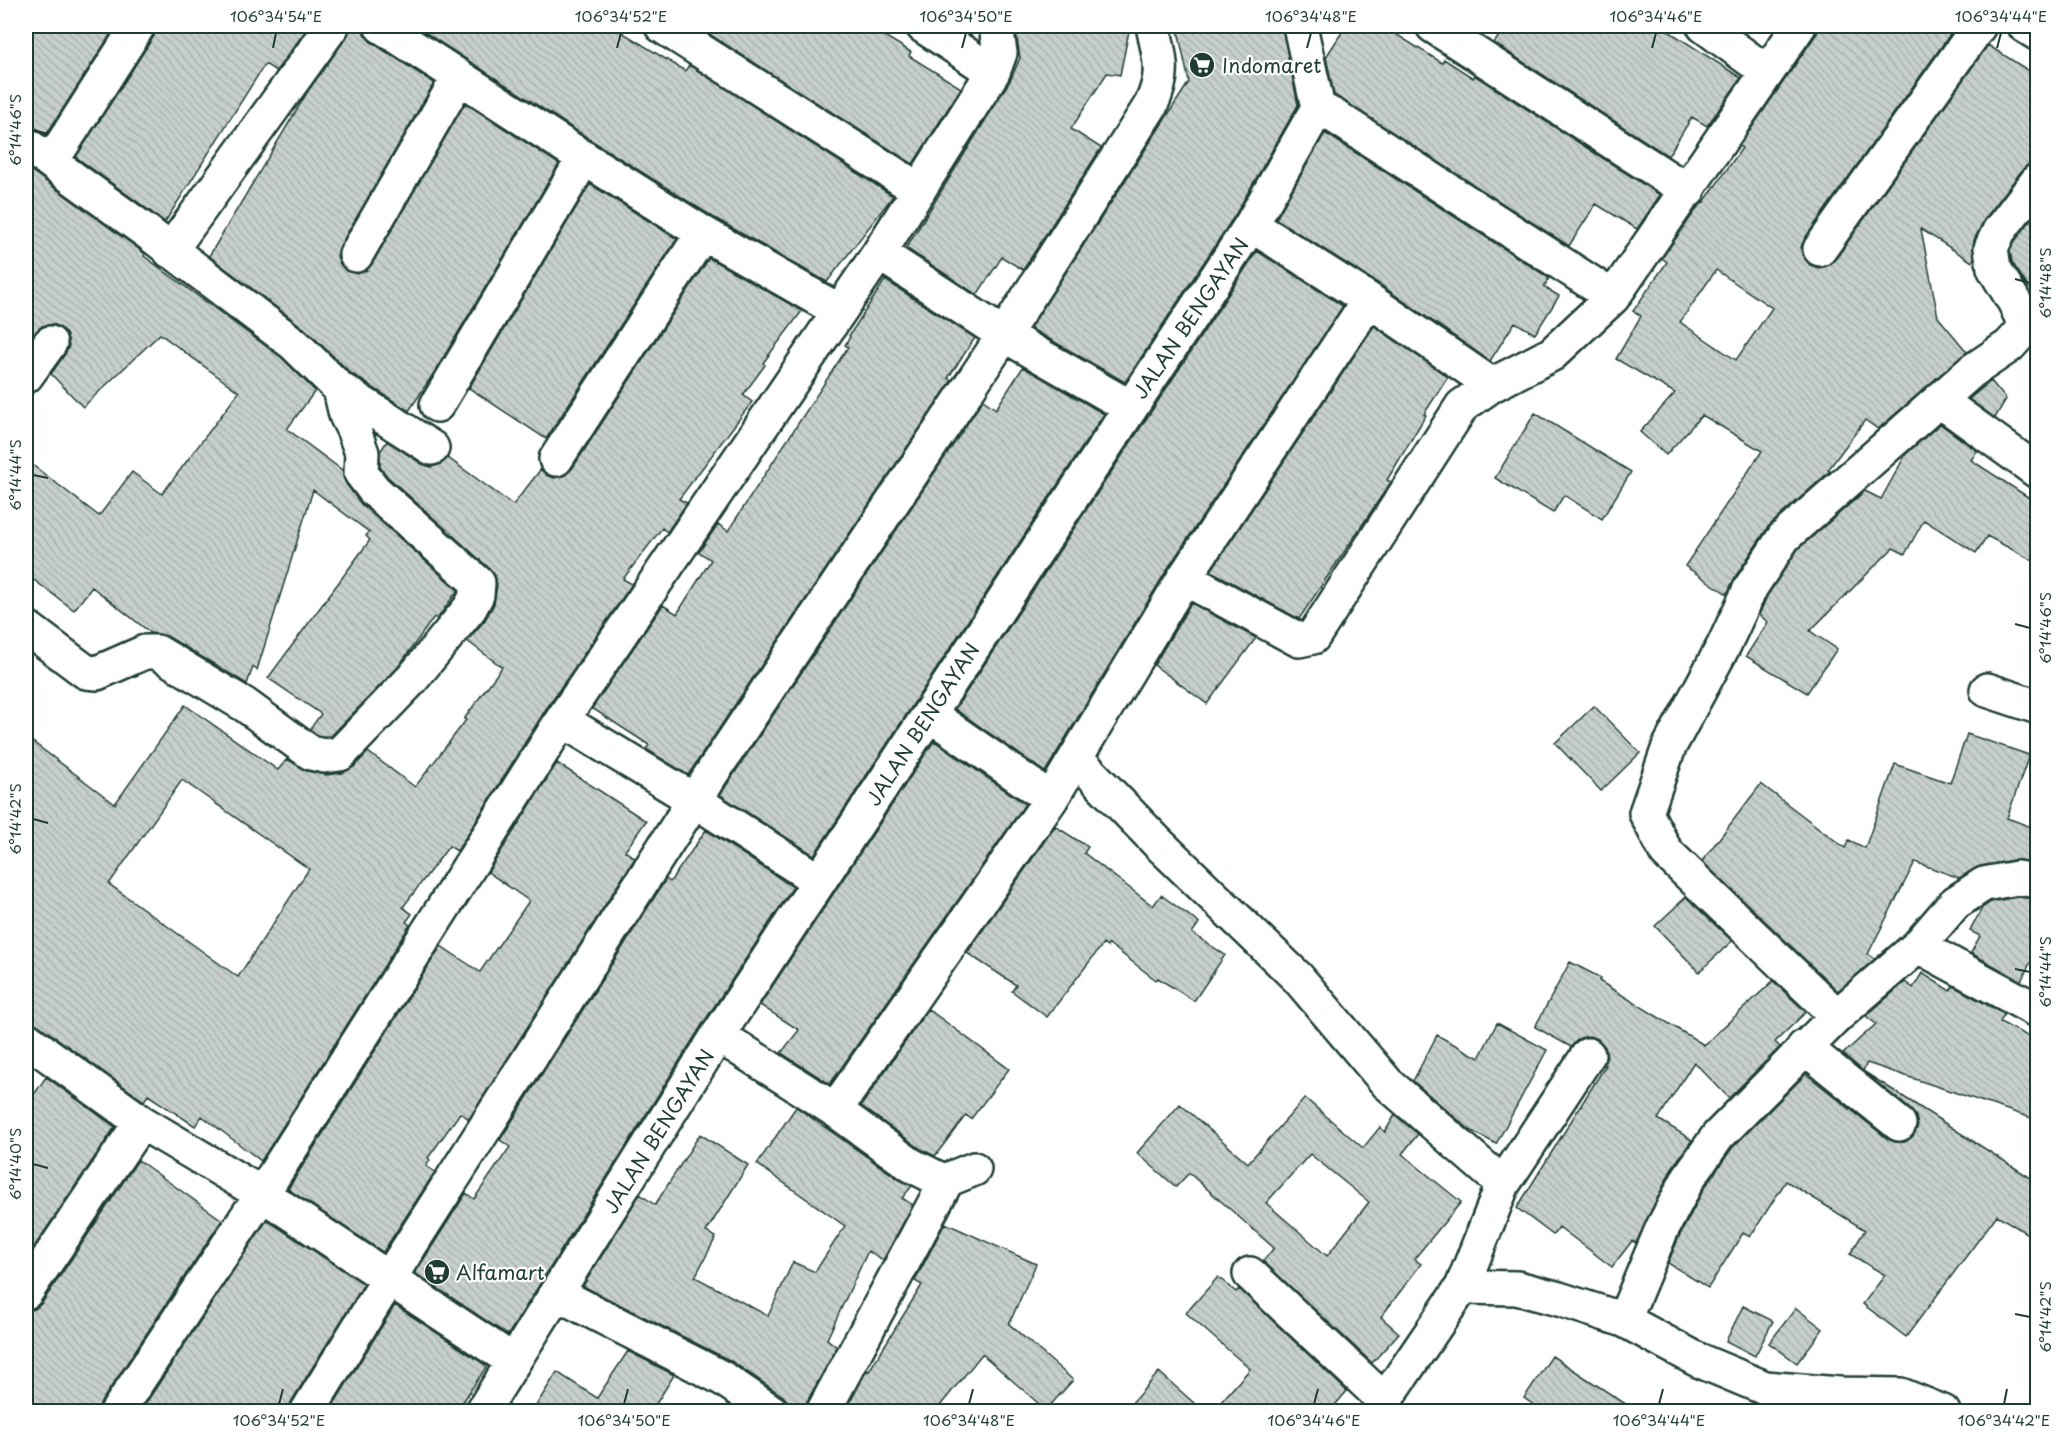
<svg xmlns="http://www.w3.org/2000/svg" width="2063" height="1437" font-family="'Playpen Sans',sans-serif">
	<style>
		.building { fill: url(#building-back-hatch); stroke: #1f3d34; stroke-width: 1.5; fill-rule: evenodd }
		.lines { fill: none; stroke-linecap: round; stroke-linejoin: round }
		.minor-casing { stroke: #1f3d34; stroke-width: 38 }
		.minor { stroke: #fff; stroke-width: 33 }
		.ticks { fill: none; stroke: #1f3d34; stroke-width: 2 }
		.labels { text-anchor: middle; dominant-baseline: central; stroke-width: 4.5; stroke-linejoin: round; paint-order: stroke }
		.poi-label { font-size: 20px; fill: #1f3d34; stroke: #fff; text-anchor: start }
		.street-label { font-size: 20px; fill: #1f3d34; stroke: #fff }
		.neatline { fill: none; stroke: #1f3d34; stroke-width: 2 }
		.ticks-label { font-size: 15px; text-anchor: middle; fill: #1f3d34 }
	</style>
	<defs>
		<pattern id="building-back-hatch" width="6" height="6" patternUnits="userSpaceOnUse" patternTransform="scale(1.5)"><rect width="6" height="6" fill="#c7cfcc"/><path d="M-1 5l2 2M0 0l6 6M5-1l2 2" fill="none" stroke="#aab3b0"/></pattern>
	</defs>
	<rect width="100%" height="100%" fill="#fff"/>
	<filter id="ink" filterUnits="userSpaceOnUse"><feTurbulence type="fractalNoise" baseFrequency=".0167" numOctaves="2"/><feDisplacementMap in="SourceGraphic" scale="12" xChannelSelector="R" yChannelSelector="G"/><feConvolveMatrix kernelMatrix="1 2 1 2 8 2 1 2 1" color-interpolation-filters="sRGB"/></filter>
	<g filter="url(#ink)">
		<path class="building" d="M26 26H116L46 135 37 129 26 126Z
			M157 26H309L276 71 265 64 165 222 76 157 154 36Z
			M350 26H362L365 35 371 42 434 83 340 246 337 256 340 264 346 271 357 274 366 271 372 264 465 103 559 164 437 368 409 411 352 374 305 329 209 256 308 91 347 37Z
			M419 26H612L685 71 689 65 893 196 827 282 713 217 594 142 418 28Z
			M714 26H889L883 35 911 52 909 56 961 88 913 164 709 34Z
			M1015 26H1130L1120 75 1107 73 1071 129 1101 148 1023 270 1002 257 977 295 906 248 1011 79 1020 58Z
			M1177 26H1282L1298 105 1235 215 1125 382 1030 328 1189 82Z
			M1346 26H1383L1442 63 1444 59 1473 78 1474 75 1660 195 1637 229 1596 204 1569 246 1334 95 1326 57Z
			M1506 26H1661L1741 78 1707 126 1692 117 1668 156 1494 43Z
			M1822 26H1956L1805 238 1801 247 1803 256 1810 265 1819 268 1827 266 1835 260 1988 45 2037 76V162L2030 163 2023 169 1984 220 1974 240V258L1972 262 1921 229 1938 317 1967 352 1878 429 1865 420 1828 470 1830 471 1768 527 1735 577 1727 594 1685 566 1762 451 1702 415 1666 455 1640 432 1675 393 1616 359 1641 316 1633 311 1667 262 1662 258 1698 207 1704 202 1742 148 1739 146ZM1716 270 1772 308 1736 360 1680 322Z
			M1325 133 1549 278 1544 287 1559 296 1535 334 1515 322 1490 361 1379 284 1276 219Z
			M26 167 136 247 145 254 144 256 282 358 315 391 287 429 342 470 346 484 361 504 458 590 437 619 434 617 398 667 331 736H319L310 729 321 714 268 678 370 540 366 536 369 532 313 490 257 670 253 667 247 684 167 636 151 633 92 587 74 610 26 574V460L99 516 132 472 162 494 239 392 160 334 83 407 51 374 65 354 69 346 67 336 61 328 53 324 42 326 26 345Z
			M590 184 677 239 546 439 469 388Z
			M2037 212V293L2028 287 2012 262 2010 251 2015 241Z
			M1257 251 1343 306 1168 568 1045 772 955 709Z
			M709 258 802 311 763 363 765 365 743 395 752 402 679 499 687 503 667 532 662 528 623 579 632 584 546 709 457 851 449 846 403 907 412 914 406 922 410 925 261 1161 202 1116 195 1126 148 1095 144 1101 37 1024 26 1021V737L115 804 185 705 278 770 287 759 307 771 326 775 342 773 354 767 368 752 415 787 466 720 464 719 502 667 467 641 485 620 494 604 497 584 495 576 490 569 388 477 380 467V452L387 441 422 464 431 467 441 464 448 458 513 505 541 469 546 475 554 478 565 475 572 469ZM182 780 309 869 238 977 109 884Z
			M885 280 975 338 948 378 952 380 688 775 646 749 649 745 592 708 663 605 677 614 711 560 699 552 718 524 728 531 848 347 845 345 850 337 849 336Z
			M1374 326 1448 377 1424 414 1426 415 1387 480 1391 482 1299 619 1211 571Z
			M1023 367 1104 414 814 855 720 795 983 400 996 409Z
			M1991 381 2006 399 1995 418 1969 399Z
			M1535 413 1631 472 1602 519 1564 495 1553 513 1495 478Z
			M1940 424 1977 451 1971 460 2037 503V563L1987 536 1976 553 1924 520 1905 554 1893 548 1810 631 1837 649 1807 693 1746 656 1768 622 1759 615 1767 596 1798 549 1865 491 1881 499 1906 454Z
			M1191 603 1256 638 1207 704 1154 665Z
			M1594 706 1640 753 1601 791 1555 743Z
			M1967 734 2029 755 2007 818 2037 829V862L2014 860 1981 866 1959 878 1915 862 1868 954 1875 959 1838 991 1702 861 1761 784 1845 848 1849 840 1865 848 1895 764 1950 783Z
			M934 741 1025 804 830 1084 781 1053 799 1030 760 1005Z
			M557 763 646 821 625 851 635 858 469 1119 460 1113 428 1158 430 1160 426 1166 435 1172 383 1252 288 1189 441 946 480 972 529 901 488 872Z
			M1055 826 1088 847 1084 853 1153 906 1161 895 1199 923 1192 933 1225 955 1194 1001 1158 978 1156 980 1109 944 1107 947 1103 944 1047 1017 1012 991 1016 985 967 953Z
			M706 830 793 887 702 1025 508 1335 415 1273 466 1193 474 1199 510 1147 500 1140 666 879 670 882Z
			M1686 897 1732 941 1699 972 1655 926Z
			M2017 897 2037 899V950L2021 981 1971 953 1980 936 1970 931 1982 908 1991 902Z
			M1570 962 1601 978 1599 981 1704 1045 1773 981 1806 1012 1775 1042 1780 1047 1729 1098 1694 1062 1658 1119 1692 1140 1672 1168 1636 1243 1632 1241 1612 1267 1559 1227 1553 1235 1517 1208 1606 1065H1604L1607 1056 1605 1047 1598 1039 1589 1036 1580 1038 1571 1047 1535 1027Z
			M1922 973 1950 991 1953 986 2004 1014 2000 1022 2037 1041V1120L1867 1063 1863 1071 1843 1054 1876 1024 1866 1016 1905 982 1913 988Z
			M928 1009 1009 1069 971 1119 966 1115 935 1156 921 1149 861 1106Z
			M1497 1023 1547 1050 1496 1144 1470 1130 1413 1081 1437 1035 1479 1058Z
			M1863 1071 2037 1182V1240L1997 1215 1906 1337 1863 1304 1885 1275 1850 1254 1865 1230 1786 1181 1750 1237 1743 1233 1708 1288 1668 1263 1679 1237 1705 1187 1732 1148 1806 1074 1888 1139 1895 1142H1905L1913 1136 1918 1126 1916 1117 1911 1110Z
			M46 1077 115 1127 26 1259V1106Z
			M1305 1098 1363 1148 1380 1127 1385 1132 1395 1115 1418 1134 1402 1154 1461 1202 1414 1259 1421 1264 1381 1317 1399 1333 1372 1363 1263 1261 1274 1248 1189 1173 1176 1187 1137 1153 1180 1104 1248 1163ZM1310 1154 1369 1202 1327 1256 1266 1203Z
			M796 1107 900 1180 912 1186 902 1198 913 1205 883 1260 868 1251 827 1339 837 1347 806 1403 804 1412H790L789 1403 783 1396 731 1361 583 1286 640 1194 655 1205 700 1134 748 1165 706 1232 716 1237 695 1277 768 1316 793 1262 815 1272 845 1226 757 1164Z
			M138 1160 222 1220 101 1402 98 1412H26V1311L35 1309 42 1303Z
			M267 1220 364 1284 291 1402 288 1412H140Z
			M945 1223 1036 1264 1009 1324 1073 1380 1046 1410 982 1354 935 1412H845L867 1370 869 1371 922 1285 915 1281Z
			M1218 1277 1236 1292 1239 1289 1347 1391 1329 1412H1212L1250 1369 1186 1313Z
			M395 1305 487 1366 456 1412H329Z
			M1743 1306 1773 1321 1755 1356 1726 1341Z
			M1796 1308 1823 1329 1797 1363 1769 1343Z
			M628 1351 674 1375 651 1412H532L557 1372 597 1398Z
			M1552 1356 1638 1412H1544L1524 1398Z
			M1159 1372 1204 1412H1124Z"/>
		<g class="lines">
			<g class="minor-casing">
				<path id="minor" d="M381 26 584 158 703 233 839 311
					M662 26 919 190
					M923 26 993 72
					M1433 26 1688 191
					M1704 26 1767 72
					M2025 26 2038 34
					M1318 108 1334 116 1613 297
					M26 144 147 232 294 344 340 389 346 415 354 431 362 453 361 473 374 490 478 583 477 595 470 608 412 679 340 754 324 756 311 753 245 705 157 652H145L97 673 86 672 26 627
					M51 162 138 26
					M1251 225 1369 300 1492 385
					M1820 249 1979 26
					M170 251 332 26
					M879 253 1004 335 1130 407
					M356 255 459 77
					M26 376 50 343
					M340 389 432 448
					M1939 400 2038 472
					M437 405 584 158
					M556 459 703 233
					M1184 578 1299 640 1313 637 1462 406 1492 385 1552 354 1613 297 1799 26
					M1987 690 2038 707
					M929 714 1051 799 1184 578 1369 300
					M562 720 694 800 819 881
					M1076 758 1158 843 1298 978 1387 1083 1503 1184
					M1918 946 2038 1011
					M1837 1016 1666 852 1646 813 1669 747 1724 645 1751 587 1784 537 1972 371 2009 346 2020 334 2024 323 2015 303 1994 268 1991 248 1999 231 2038 180
					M718 1035 835 1110 911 1165 939 1179 947 1180 974 1169
					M26 1039 141 1122 262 1194 513 1361
					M1804 1047 1899 1124
					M835 1110 1051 799
					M1250 1274 1385 1401
					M1462 1287 1517 1288 1559 1299 1624 1320 1698 1360 1765 1388 1840 1394 1901 1395 1943 1412
					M26 1292 141 1122
					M556 1293 722 1378 772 1412
					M1624 1320 1662 1229 1689 1177 1718 1136 1837 1016 1918 946 1955 903 1984 884 2017 878 2038 881
					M117 1412 262 1194 562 720 879 253 993 72 1000 53 996 26
					M307 1412 390 1277 694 800 1004 335 1151 105C1166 73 1160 59 1153 26
					M482 1412 718 1035 1251 225 1318 108 1300 26
					M823 1412 947 1180
					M1377 1412 1462 1287 1503 1184 1588 1055"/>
			</g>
			<use href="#minor" class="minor"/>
		</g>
	</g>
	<path class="ticks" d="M273 48 276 33M617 48 621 33M962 48 966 33M1307 48 1311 33M1652 48 1656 33M1997 48 2001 33M33 130 48 134M2015 279 2030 283M33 475 48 478M2015 624 2030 628M33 819 48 823M2015 969 2030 972M33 1164 48 1168M2015 1314 2030 1317M279 1404 283 1389M624 1404 628 1389M969 1404 973 1389M1314 1404 1318 1389M1659 1404 1663 1389M2004 1404 2007 1389"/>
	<defs>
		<g id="supermarket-disc" transform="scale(1.35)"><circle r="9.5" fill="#1f3d34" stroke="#fff"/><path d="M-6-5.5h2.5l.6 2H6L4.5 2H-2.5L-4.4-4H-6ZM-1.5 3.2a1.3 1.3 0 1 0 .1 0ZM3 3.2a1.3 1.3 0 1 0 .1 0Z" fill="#fff"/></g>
	</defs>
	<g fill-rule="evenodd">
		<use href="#supermarket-disc" x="1202" y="65"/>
		<use href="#supermarket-disc" x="437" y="1272"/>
	</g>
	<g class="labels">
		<g class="poi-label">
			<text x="1222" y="65">Indomaret</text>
			<text x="456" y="1272">Alfamart</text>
		</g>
		<g class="street-label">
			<text transform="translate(1190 318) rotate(-56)">JALAN BENGAYAN</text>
			<text transform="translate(922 724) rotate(-57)">JALAN BENGAYAN</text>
			<text transform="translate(658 1131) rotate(-58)">JALAN BENGAYAN</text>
		</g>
	</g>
	<rect width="2063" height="1437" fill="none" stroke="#fff" stroke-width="66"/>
	<rect x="33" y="33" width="1997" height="1371" class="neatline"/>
	<g class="ticks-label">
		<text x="276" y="22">106°34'54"E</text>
		<text x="621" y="22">106°34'52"E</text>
		<text x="966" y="22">106°34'50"E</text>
		<text x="1311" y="22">106°34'48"E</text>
		<text x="1656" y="22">106°34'46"E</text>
		<text x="2001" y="22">106°34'44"E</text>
		<text transform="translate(16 130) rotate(-90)" y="5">6°14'46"S</text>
		<text transform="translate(2046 283) rotate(-90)" y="5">6°14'48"S</text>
		<text transform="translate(16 475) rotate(-90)" y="5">6°14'44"S</text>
		<text transform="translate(2046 628) rotate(-90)" y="5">6°14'46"S</text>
		<text transform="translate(16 819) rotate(-90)" y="5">6°14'42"S</text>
		<text transform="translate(2046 972) rotate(-90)" y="5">6°14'44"S</text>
		<text transform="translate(16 1164) rotate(-90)" y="5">6°14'40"S</text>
		<text transform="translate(2046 1317) rotate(-90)" y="5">6°14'42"S</text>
		<text x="279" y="1426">106°34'52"E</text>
		<text x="624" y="1426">106°34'50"E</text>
		<text x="969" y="1426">106°34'48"E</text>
		<text x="1314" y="1426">106°34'46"E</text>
		<text x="1659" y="1426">106°34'44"E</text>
		<text x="2004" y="1426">106°34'42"E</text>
	</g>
</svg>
